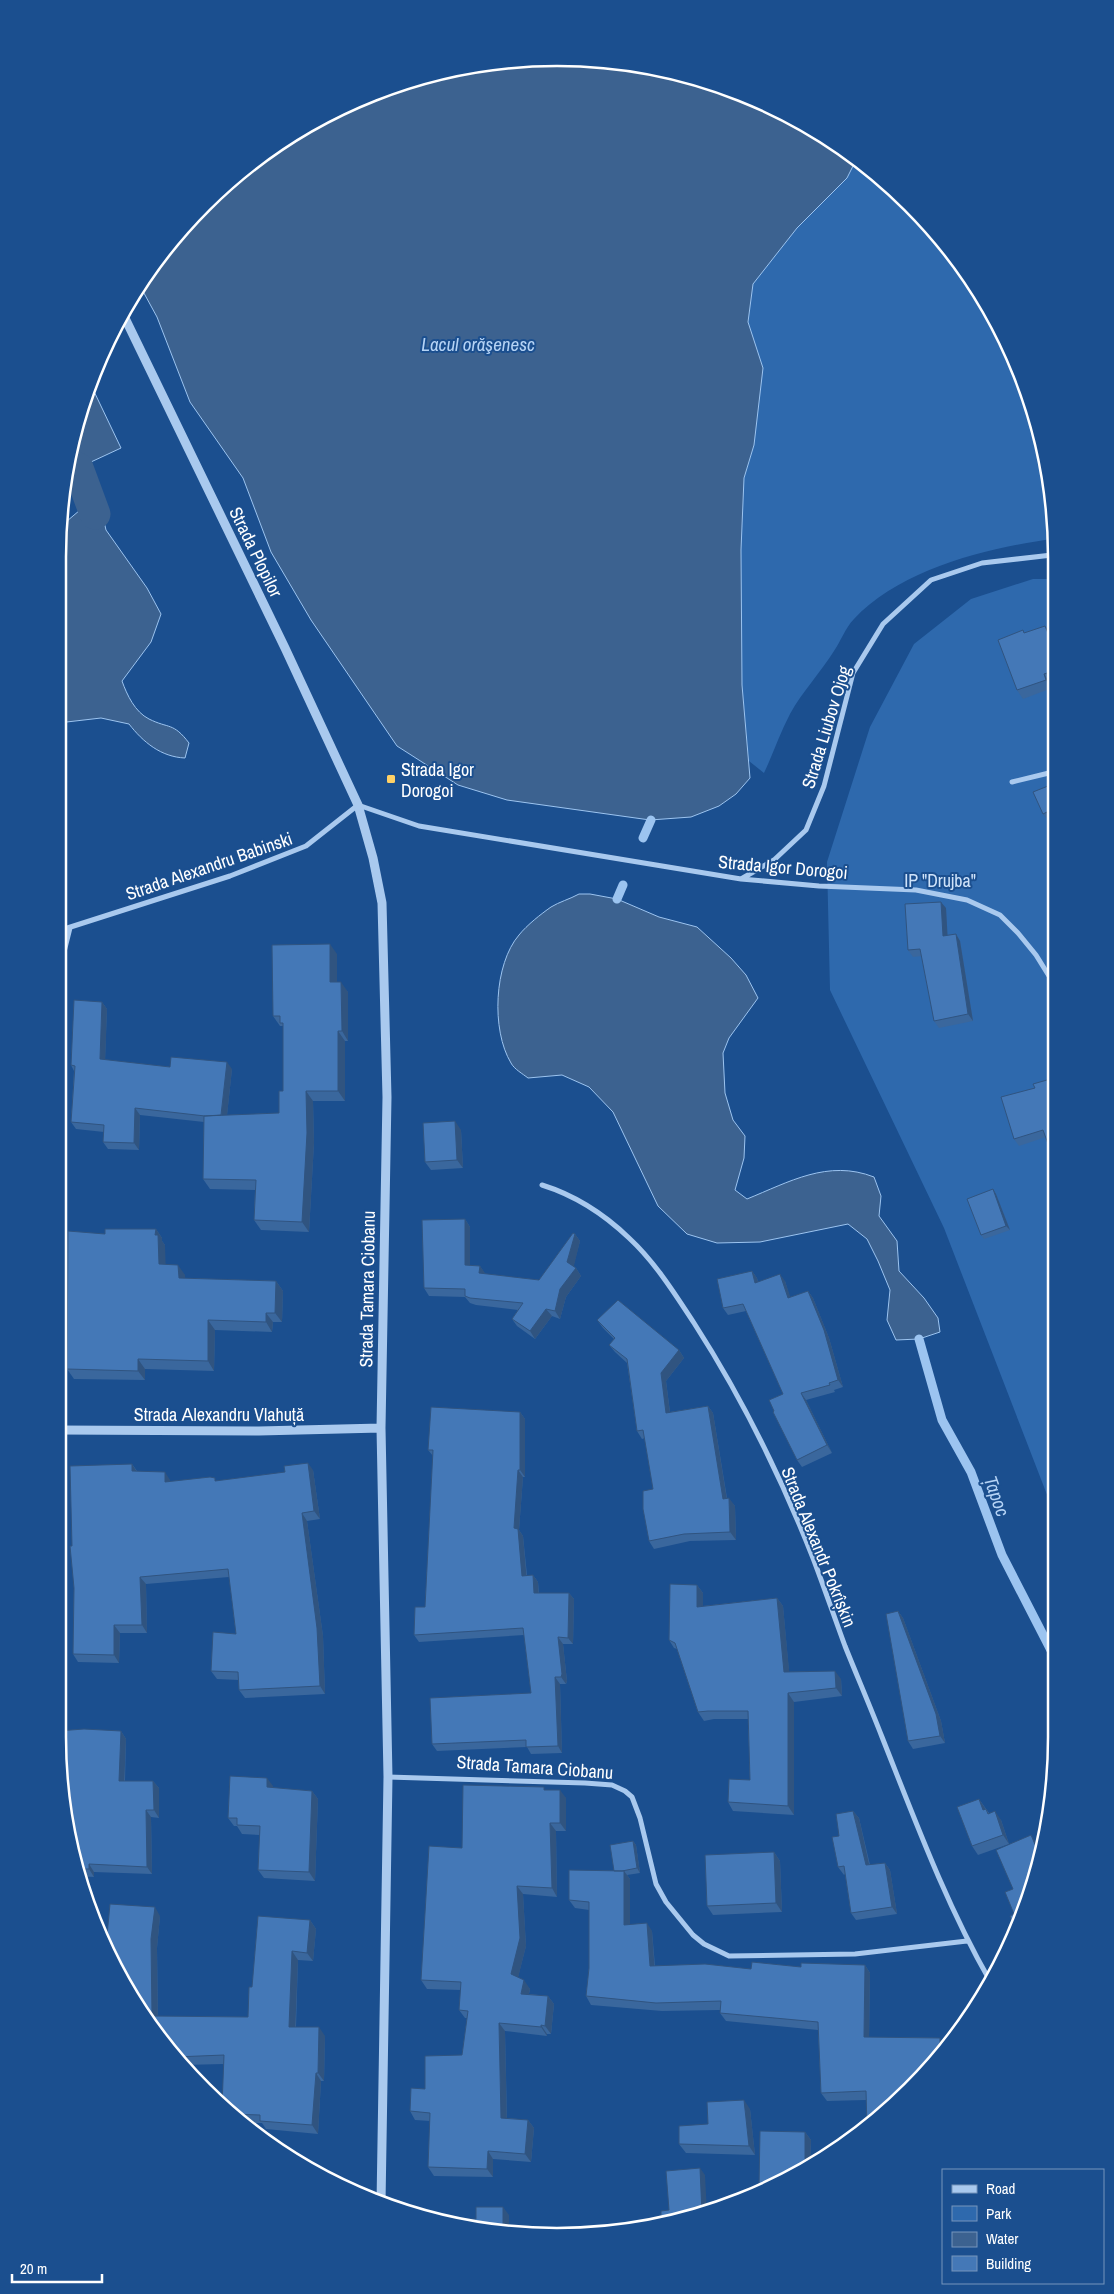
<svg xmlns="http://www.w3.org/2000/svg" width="1114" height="2294" font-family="'Archivo Narrow',sans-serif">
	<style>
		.green { fill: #2e69ad }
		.water { fill: #3c6290; stroke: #9cc4f0 }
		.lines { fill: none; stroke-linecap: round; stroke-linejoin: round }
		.stream { stroke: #9cc4f0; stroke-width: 9 }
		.canal { stroke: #3c6290; stroke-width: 31 }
		.minor { stroke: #a9c9ee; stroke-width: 5 }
		.tertiary { stroke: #a9c9ee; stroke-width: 9 }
		.wall { fill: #3a679d }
		.shaded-wall { fill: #305480 }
		.building { fill: #4478b7; stroke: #305480 }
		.poi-dot { fill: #ffd166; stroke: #1b4f8f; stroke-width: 2 }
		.labels { text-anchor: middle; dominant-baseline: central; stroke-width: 4; stroke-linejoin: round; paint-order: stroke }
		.street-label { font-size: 18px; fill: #fff; stroke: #1b4f8f }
		.poi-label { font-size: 18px; fill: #fff; stroke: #1b4f8f; text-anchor: start }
		.park-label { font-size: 18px; fill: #cfe3fa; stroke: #1b4f8f }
		.water-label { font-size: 19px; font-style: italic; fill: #b5d3f5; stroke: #1b4f8f }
		.rim { fill: none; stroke: #fff; stroke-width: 2.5 }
	</style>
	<rect width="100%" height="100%" fill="#1b4f8f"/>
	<path class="green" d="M857 158 953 253 1018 366 1052 492V539C987 548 901 569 854 619 845 628 841 641 834 651 821 672 802 692 790 714 780 733 773 754 764 773L749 761 742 685 741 550 744 478 754 445 748 322 753 283 797 228 847 178Z
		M1033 579H1052L1056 1518 944 1228 830 990 827 862 870 727 914 644 971 599Z"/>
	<path class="water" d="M557 58 655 67 748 96 857 158 847 178 797 228 753 284 748 322 763 368 754 445 744 478 741 550 742 685 750 778 736 794 719 806 691 817 650 820 507 800 458 785 397 746 311 620 271 552 243 478 190 402 157 317 139 284 204 204 280 142 366 95 460 67Z
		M90 383 121 448 78 468 66 471 67 459Z
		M93 499 100 504 106 530 147 588 161 614 151 642 122 681C127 695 135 712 149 719 169 729 173 722 189 743L185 758C161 757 143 742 129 724L101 718 58 723V557L60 527Z
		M579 894H590L617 899 659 917 697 927 731 958 746 975 758 998 729 1038 723 1053 725 1093 733 1120 745 1136 744 1158 735 1190 747 1199C789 1182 828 1159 874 1177L881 1196 879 1216 897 1241 899 1271 924 1298 938 1318 940 1332 919 1339 896 1340 887 1320 890 1290 878 1261 867 1239 848 1224 760 1242 717 1243 687 1234 658 1206 613 1112 589 1087 562 1075 528 1078C523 1074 514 1069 511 1063 491 1030 494 964 519 935 527 925 541 914 551 907 559 902 570 899 579 894Z"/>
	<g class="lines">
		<path class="stream" d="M643 838 651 820
			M617 899 623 885
			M919 1339 942 1420 971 1472 1002 1555 1056 1660"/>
		<path class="canal" d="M78 468 95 514"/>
		<path class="minor" d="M1012 782 1053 772
			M741 879 774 860 806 830 824 786 853 673 883 624 931 580 982 563 1052 555
			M58 931 230 876 306 846 358 805 419 826 741 879 819 886 916 890 967 900 1000 915 1018 933 1036 955 1054 984
			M58 976 70 928
			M542 1185C574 1195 604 1214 629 1238 655 1262 675 1294 694 1323 741 1396 781 1477 813 1558 824 1587 834 1616 845 1646 857 1676 870 1706 882 1737 915 1820 946 1904 990 1981
			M388 1777 585 1783 612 1785 625 1791 632 1797 640 1818 656 1884 666 1902 693 1935 704 1944 729 1956 855 1954 967 1941"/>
		<path class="tertiary" d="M123 314 285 648 358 805 373 858 382 903 387 1097 381 1428 388 1777 381 2203
			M58 1430 259 1431 381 1428"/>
	</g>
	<path class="wall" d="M1025 633 1052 634 1053 637V682L1050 683 1052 688 1023 699 1017 690Z
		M1053 784V815L1046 818 1043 814Z
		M946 908 947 935 956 934 960 941 973 1021 939 1028 934 1021 922 956 913 957 908 950Z
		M337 954V982L348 992V1041H345V1101H313L314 1143 309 1232 261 1230 254 1220 255 1190 210 1189 203 1179 204 1122 140 1115 139 1150 108 1149 103 1142 104 1132 76 1129 71 1122 74 1071 71 1065 102 1002 107 1009 105 1060 170 1067 232 1069 227 1115 279 1113 283 1091V1026H280L273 1016Z
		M1035 1088 1046 1137 1019 1146 1014 1139Z
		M461 1130 463 1168 431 1170 425 1162Z
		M993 1189 996 1194 1010 1230 984 1239 981 1235Z
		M465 1219 470 1227V1265L480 1266 485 1274 539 1280 575 1234 580 1241 573 1267 576 1268 581 1276 566 1297 560 1319 552 1316 535 1339 517 1326 512 1319 518 1310 476 1305 470 1303 465 1297 429 1296 424 1288Z
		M156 1229 162 1238V1241L165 1245V1265L185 1275V1278L276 1281 283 1291 282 1322H273L272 1332 215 1330 214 1371 145 1369V1380L74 1379 67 1369 105 1234Z
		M752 1271 757 1278 758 1282 785 1281 790 1298 808 1291 813 1298 829 1338 843 1387 834 1390 835 1392 806 1400 832 1453 802 1467 797 1460 774 1411 783 1394 746 1311 728 1315 723 1308Z
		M597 1320 679 1350 684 1358 666 1381 670 1412 708 1406 713 1413 727 1498 735 1506 736 1540 690 1541 654 1549 649 1541 653 1489 645 1438 642 1439 637 1431 627 1363 615 1352 609 1345 614 1339 603 1328Z
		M520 1412 525 1419V1477H523L519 1530 523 1536 527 1575H533L538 1582 539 1593H569L574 1599 573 1644H563L567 1681 566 1684H560L562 1753 531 1754 527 1747 437 1751 432 1744 531 1693 524 1635 419 1642 414 1635 425 1607 433 1456 428 1450Z
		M132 1464 137 1471 170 1480V1481H217L313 1470 320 1519 307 1521 323 1636 325 1694 245 1698 239 1690V1680L217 1679 211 1671 236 1634 229 1577 146 1584 147 1633H120L119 1663 78 1662 73 1654 74 1588 72 1546Z
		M697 1585 703 1593V1606L777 1598 783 1606 789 1672 841 1679 842 1696 794 1702V1815L733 1811 728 1802 750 1780 748 1719H714L704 1721 698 1712 677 1649 674 1648 669 1640Z
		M898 1611 903 1618 941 1721 945 1743 913 1749 908 1741Z
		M121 1731 126 1739 125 1781H153L159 1788V1818L151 1817 152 1874 94 1872V1877L78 1876 67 1834Z
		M273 1786V1788L312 1791 318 1799 315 1881 264 1878 258 1870 260 1835 242 1834 237 1826H234L228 1818Z
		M546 1790 566 1798V1831H556L557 1897 523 1894 526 1946 518 1977 530 1989 529 1994 548 1996 554 2004 551 2034H547V2036L505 2031 507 2118 528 2120 534 2128 531 2162 493 2159V2177L434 2176 428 2167 430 2121 415 2120 410 2111 425 2089 462 2055 467 2018H465L459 2010 461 1990 427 1989 421 1980 462 1848Z
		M979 1799 989 1813 1001 1820 1009 1844 978 1855 972 1846Z
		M853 1811 859 1818 870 1865 885 1863 890 1870 897 1914 856 1920 851 1913 845 1874 844 1875 838 1867 839 1836Z
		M633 1841 636 1845 640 1873 627 1875 630 1879V1924L652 1931 655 1966 751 1969 865 1965 870 1973 869 2037 940 2038 945 2046 866 2100 827 2101 821 2093 818 2030 726 2021 720 2013V2010L662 2011 591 2005 586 1996 589 1968V1910L575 1908 569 1900 614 1871Z
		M774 1852 780 1861 782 1912 713 1915 707 1906Z
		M160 1916 157 1948 158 2016 248 2017 252 1987 310 1920 316 1929 313 1961 298 1960 296 2027 325 2036 324 2081H321L318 2134 266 2129 262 2123H242L227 2112 224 2064 183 2065 161 2041 124 1986Z
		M750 2109 755 2155 686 2153 679 2144 708 2124Z
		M805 2132 811 2140 810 2165 778 2185 763 2191 759 2186Z"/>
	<path class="shaded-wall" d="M1045 626 1052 634 1053 637V645Z
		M1044 674 1050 683 1052 688 1046 680Z
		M941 902 946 908 948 943 943 936Z
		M956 934 960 941 973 1021 968 1014Z
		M330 944 337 954V992L330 982Z
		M341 982 348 992V1041L342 1031Z
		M102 1002 107 1009 105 1066 100 1059Z
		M338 1031 345 1041V1101L338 1091Z
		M227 1062 232 1069 226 1125 221 1118Z
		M306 1091 313 1101 314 1143 309 1232 302 1222Z
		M135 1108 140 1115 139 1150 134 1143Z
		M455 1121 461 1130 463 1168 457 1160Z
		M993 1189 996 1194 1010 1230 1006 1226Z
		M465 1219 470 1227V1272L465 1265Z
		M156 1229 162 1238V1241L165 1245 166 1274 159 1264 155 1235Z
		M575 1234 580 1241 573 1270 567 1262Z
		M178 1265 185 1275 186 1288 179 1278Z
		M480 1266 485 1273 484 1281 479 1273Z
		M576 1268 581 1276 566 1297 560 1319 555 1311 560 1289Z
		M752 1271 757 1278 760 1291 755 1283Z
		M780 1274 785 1281 793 1305 788 1298Z
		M276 1281 283 1291 282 1322 275 1313Z
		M808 1291 813 1298 829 1338 843 1387 838 1380Z
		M546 1309 552 1316 535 1339 530 1331Z
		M266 1313 273 1322 272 1332 266 1322Z
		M208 1320 215 1330 214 1371 208 1361Z
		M679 1350 684 1358 666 1381 671 1421 666 1413 661 1373Z
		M138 1359 145 1369V1380L138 1371Z
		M801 1393 806 1400 832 1453 827 1445Z
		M708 1406 713 1413 728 1506 723 1499Z
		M520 1412 525 1419V1477L520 1470Z
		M308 1463 313 1470 320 1519 314 1511Z
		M132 1464 137 1472 132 1471Z
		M518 1470 523 1477 519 1530 523 1536 527 1582 522 1576 514 1528Z
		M165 1472 170 1480V1490L165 1482Z
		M729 1498 735 1506 736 1540 730 1532Z
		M302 1513 307 1521 323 1636 325 1694 320 1686Z
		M533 1575 538 1582 539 1600 534 1593Z
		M140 1577 146 1584 147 1633 142 1625Z
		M697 1585 703 1593V1615L697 1607Z
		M569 1593 574 1599 573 1644 568 1638Z
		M777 1598 783 1606 790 1680 784 1672Z
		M898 1611 903 1618 941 1721 945 1743 940 1736Z
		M114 1625 120 1633 119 1663 114 1655Z
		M558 1637 563 1644 567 1681 566 1684 561 1677Z
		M835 1671 841 1679 842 1696 836 1688Z
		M555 1677 560 1684 562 1753 558 1746Z
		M788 1693 794 1702V1815L788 1806Z
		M121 1731 126 1739 124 1788 119 1781Z
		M267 1778 273 1786V1795L267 1787Z
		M153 1781 159 1788V1818L154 1810Z
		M560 1790 566 1798V1831L560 1823Z
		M312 1791 318 1799 315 1881 309 1872Z
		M979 1799 985 1808 989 1818 983 1810Z
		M146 1810 151 1817 152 1874 147 1867Z
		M853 1811 859 1818 871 1873 866 1865Z
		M995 1811 1001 1820 1009 1844 1003 1835Z
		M550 1823 556 1831 557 1897 552 1888Z
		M1031 1835 1037 1844 1041 1853 1040 1856Z
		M633 1841 636 1845 640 1873 637 1868Z
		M774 1852 780 1861 782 1912 776 1903Z
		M885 1863 890 1870 897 1914 892 1907Z
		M89 1864 94 1872V1877L89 1869Z
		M624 1871 630 1879V1933L624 1925Z
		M517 1886 523 1894 526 1946 517 1982 511 1974Z
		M155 1907 160 1916 157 1948 158 2024 152 2016 151 1939Z
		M310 1920 316 1929 313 1961 307 1953Z
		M647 1923 652 1931 655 1974 650 1966Z
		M292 1951 298 1960 295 2035 289 2027Z
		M865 1965 870 1973 869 2045 864 2037Z
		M524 1980 530 1989 527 2002 521 1994Z
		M548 1996 554 2004 551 2034 545 2026Z
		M499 2023 505 2031 507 2126 501 2118Z
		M541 2025 547 2034V2036L541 2027Z
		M319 2027 325 2036 324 2081 318 2073Z
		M940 2038 945 2046V2047L940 2054Z
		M316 2073 321 2081 318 2134 312 2125Z
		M744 2100 750 2109 755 2155 749 2146Z
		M528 2120 534 2128 531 2162 525 2154Z
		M805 2132 811 2140 810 2165 805 2168Z
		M488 2151 493 2159V2177L487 2169Z
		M700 2168 705 2175 707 2213 702 2214Z
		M503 2207 509 2215V2233H503Z"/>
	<path class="building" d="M1045 626 1053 645V671L1044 674 1046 680 1017 690 998 640 1023 630 1024 633Z
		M1053 784V809L1043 814 1033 792Z
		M941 902 943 936 956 934 968 1014 934 1021 920 949 908 950 905 904Z
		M330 944V982H341L342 1031H338V1091H306L307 1133 302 1222 254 1220 256 1180 203 1179 204 1116 279 1113V1091H283V1023H280V1016H273L272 945Z
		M74 1000 102 1002 100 1059 170 1067 171 1057 227 1062 221 1115 205 1116 135 1108 134 1143 103 1142 104 1125 71 1122 75 1066 71 1065Z
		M1054 1078 1055 1163 1043 1130 1014 1139 1001 1097 1035 1088 1033 1084Z
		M455 1121 457 1160 425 1162 423 1123Z
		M993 1189 1006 1226 981 1235 967 1199Z
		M465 1219V1265L480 1266 479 1273 539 1280 573 1233 575 1234 567 1262 576 1268 560 1289 555 1311 546 1309 530 1331 512 1319 523 1303 470 1298 465 1296V1289L424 1288 422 1220Z
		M105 1229H156L155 1235H158L159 1264 178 1265 179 1278 276 1281 275 1313H266V1322L208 1320V1361L138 1359V1371L67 1369 68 1231 105 1234Z
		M752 1271 755 1283 780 1274 788 1298 808 1291 824 1330 838 1380 829 1383 830 1385 801 1393 827 1445 797 1460 773 1412 774 1411 769 1400 783 1394 743 1304 723 1308 717 1279Z
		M618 1300 679 1350 661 1373 666 1413 708 1406 723 1499 729 1498 730 1532 684 1534 649 1541 643 1509V1491L653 1489 643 1430 637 1431 627 1359 609 1345 615 1338 597 1320Z
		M431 1407 520 1412V1470H518L514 1528 518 1529 522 1576 533 1575 534 1593H569L568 1638 558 1637 562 1674 561 1677H555L558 1746 526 1747V1740L432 1744 430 1698 531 1693 523 1628 414 1635 415 1607H425L433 1450H428Z
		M308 1463 314 1511 302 1513 317 1628 320 1686 239 1690 238 1672 211 1671 213 1632 236 1634 228 1569 140 1577 142 1625H114V1655L73 1654 74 1588 70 1546H72L70 1466 132 1464V1471L165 1472V1482L210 1477 215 1478V1481L285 1472 284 1466Z
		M670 1584 697 1585V1607L777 1598 784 1672 835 1671 836 1688 788 1693V1806L728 1802 729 1779 750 1780 748 1711H708L698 1712 675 1643 669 1640Z
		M898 1611 936 1714 940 1736 908 1741 886 1614Z
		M84 1729 121 1731 119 1781H153L154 1810H146L147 1867 89 1864V1869H76L67 1834 58 1731Z
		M230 1776 267 1778V1787L312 1791 309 1872 258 1870 260 1826 237 1825V1818H228Z
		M463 1785 544 1787V1790H560V1823H550L552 1888 517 1886 520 1938 511 1974 524 1980 521 1994 548 1996 545 2026 541 2025V2027L499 2023 501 2118 528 2120 525 2154 488 2151 487 2169 428 2167 430 2113 410 2111 411 2088 425 2089V2056L462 2055 468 2011 459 2010 461 1982 421 1980 429 1846 462 1848Z
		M979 1799 983 1810 986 1809 988 1814 995 1811 1003 1835 972 1846 957 1807Z
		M853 1811 866 1865 885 1863 892 1907 851 1913 844 1866 838 1867 832 1837 839 1836 836 1814Z
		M1031 1835 1040 1856 1018 1928 1016 1933 1010 1916 1014 1914 1005 1892 1013 1889 996 1850Z
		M633 1841 637 1868 622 1871H614L610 1845Z
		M774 1852 776 1903 707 1906 705 1855Z
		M569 1870 624 1871V1925L647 1923 650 1966 705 1964 751 1969 752 1962 801 1967V1963L865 1965 864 2037 940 2038V2054L910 2090 867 2128 866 2091 821 2093 818 2022 720 2013 721 2001 656 2003 586 1996 589 1968V1902L569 1900Z
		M110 1904 155 1907 151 1939 152 2016 248 2017 249 1987H252L258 1916 310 1920 307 1953 292 1951 289 2027H319L318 2073H316L312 2125 260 2121V2115L230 2114 222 2106 224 2055 175 2057 161 2041 124 1986 106 1946Z
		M744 2100 749 2146 679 2144V2126L708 2124 707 2102Z
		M760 2131 805 2132V2168L778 2185 769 2188V2186H759Z
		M700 2168 702 2214 661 2223V2211L669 2210 666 2171Z
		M476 2207H503V2233L459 2227 441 2221V2219H476Z"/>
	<rect class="poi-dot" x="386" y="774" width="10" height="10" rx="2.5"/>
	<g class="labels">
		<g class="street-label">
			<text transform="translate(256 552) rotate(64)">Strada Plopilor</text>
			<text transform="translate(826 727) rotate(-73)">Strada Liubov Ojog</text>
			<text transform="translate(209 866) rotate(-19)">Strada Alexandru Babinski</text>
			<text transform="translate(783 867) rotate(5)">Strada Igor Dorogoi</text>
			<text transform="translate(367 1289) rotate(-89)">Strada Tamara Ciobanu</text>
			<text x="219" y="1414">Strada Аlexandru Vlahuță</text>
			<text transform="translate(819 1547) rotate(68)">Strada Alexandr Pokrîșkin</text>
			<text transform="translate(535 1767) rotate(4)">Strada Tamara Ciobanu</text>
		</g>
		<g class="poi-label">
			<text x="401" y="769">Strada Igor<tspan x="401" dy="21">Dorogoi</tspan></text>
		</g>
		<g class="park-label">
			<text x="940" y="880">IP "Drujba"</text>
		</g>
		<g class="water-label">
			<text x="478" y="344">Lacul orăşenesc</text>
			<text transform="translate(997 1496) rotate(70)">Țapoc</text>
		</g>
	</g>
	<path d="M0 0H1114V2294H0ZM557 66H557A491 491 0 0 1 1048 557V1737A491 491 0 0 1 557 2228H557A491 491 0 0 1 66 1737V557A491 491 0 0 1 557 66Z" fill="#1b4f8f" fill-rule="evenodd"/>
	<path class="rim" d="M557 66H557A491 491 0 0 1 1048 557V1737A491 491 0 0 1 557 2228H557A491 491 0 0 1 66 1737V557A491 491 0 0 1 557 66Z"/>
	<rect x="942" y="2169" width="162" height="115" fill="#1b4f8f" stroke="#7695bc"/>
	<rect x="952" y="2185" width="25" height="8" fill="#a9c9ee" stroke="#7695bc"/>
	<text x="986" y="2194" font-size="15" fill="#ffffff">Road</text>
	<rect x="952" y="2206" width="25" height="15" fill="#2e69ad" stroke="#7695bc"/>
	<text x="986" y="2219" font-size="15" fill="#ffffff">Park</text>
	<rect x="952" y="2232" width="25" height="15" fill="#3c6290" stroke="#7695bc"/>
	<text x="986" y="2244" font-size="15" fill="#ffffff">Water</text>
	<rect x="952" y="2256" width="25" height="15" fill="#4478b7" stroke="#7695bc"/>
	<text x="986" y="2269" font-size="15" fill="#ffffff">Building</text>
	<path d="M12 2274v8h90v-8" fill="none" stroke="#ffffff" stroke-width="2.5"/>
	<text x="20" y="2274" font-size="15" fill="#ffffff" stroke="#1b4f8f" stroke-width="4" paint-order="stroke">20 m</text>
</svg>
